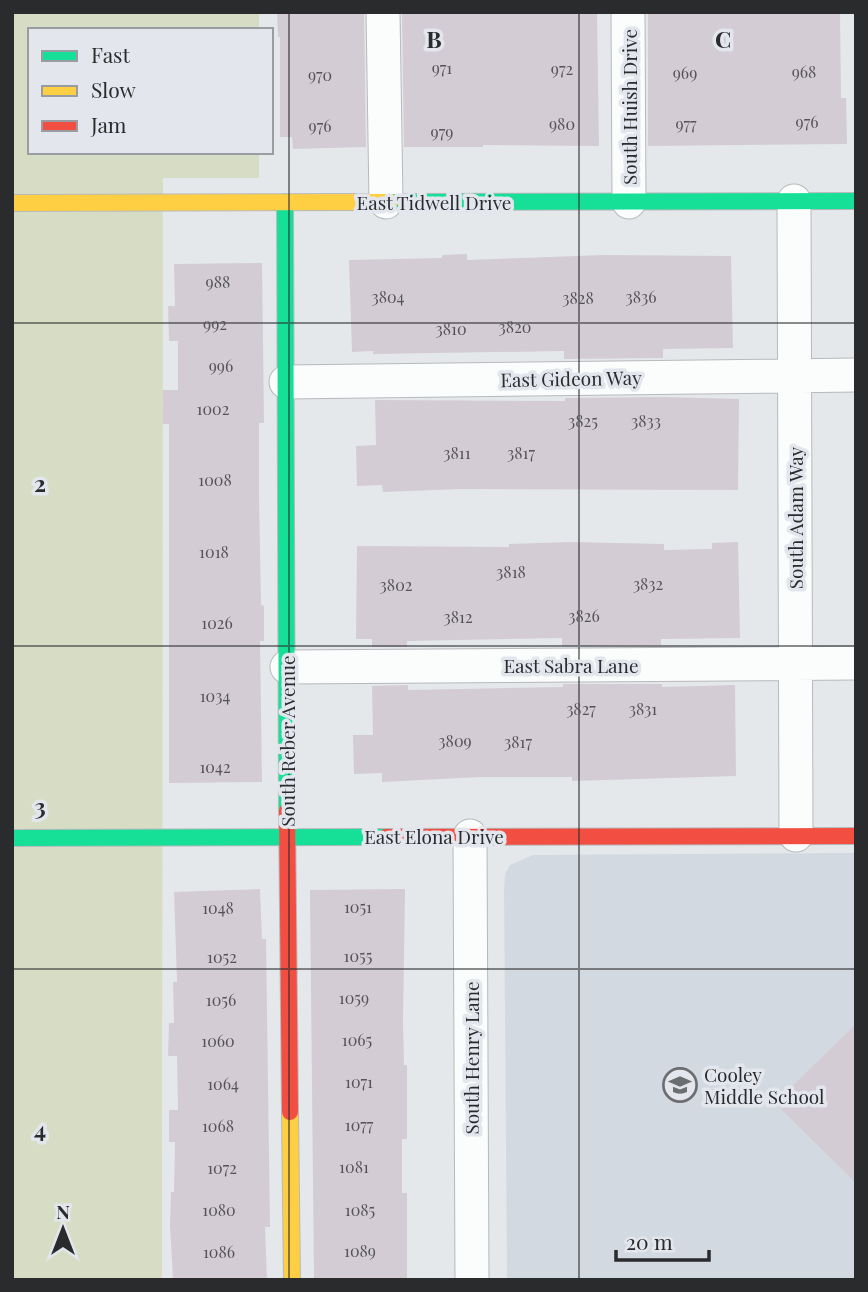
<svg xmlns="http://www.w3.org/2000/svg" width="868" height="1292" font-family="'Playfair Display',serif">
	<style>
		.built { fill: #d2d9e0 }
		.green { fill: #d7ddc4 }
		.building { fill: #d3ccd4 }
		.lines { fill: none; stroke-linecap: round; stroke-linejoin: round }
		.street-casing { stroke: #b7b9bc; stroke-width: 35 }
		.fast-casing { stroke: #b7b9bc; stroke-width: 18 }
		.slow-casing { stroke: #b7b9bc; stroke-width: 18 }
		.jam-casing { stroke: #b7b9bc; stroke-width: 18 }
		.street { stroke: #fbfcfc; stroke-width: 33 }
		.fast { stroke: #16e098; stroke-width: 16 }
		.slow { stroke: #ffcf43; stroke-width: 16 }
		.jam { stroke: #f24e42; stroke-width: 16 }
		.grid { fill: none; stroke: #292b2d; stroke-width: 2; stroke-opacity: 0.55 }
		.labels { text-anchor: middle; dominant-baseline: central; stroke-width: 7; stroke-linejoin: round; paint-order: stroke }
		.number-label { font-size: 16px; fill: #545357 }
		.street-label { font-size: 19px; fill: #292b2d; stroke: #e3e7ed }
		.poi-label { font-size: 19px; fill: #292b2d; stroke: #e3e7ed; text-anchor: start }
		.grid-label { font-size: 23px; text-anchor: middle; font-weight: bold; fill: #292b2d; stroke: #e3e7ed; stroke-width: 7; stroke-linejoin: round; paint-order: stroke }
	</style>
	<rect width="100%" height="100%" fill="#e5e8eb"/>
	<path class="built" d="M856 853V1280H507L504 890 505 874 510 865 533 855Z"/>
	<path class="green" d="M12 12H259V30H30V152H259V178H163L162 1280H12Z"/>
	<path class="building" d="M277 12H364L366 147 293 149 292 137H280V37H278Z
		M402 12H597L599 146 483 145V147H404Z
		M648 12H840L841 98H846L847 144 648 146Z
		M467 254V260L603 255 731 256 733 348 663 349V358L564 359V351L373 354V351L352 352 349 260 442 258V255Z
		M262 263 264 423H259V495L261 605 264 606V641H260L262 782 169 783V424H163V390H178V341H169L168 306H175L174 264Z
		M664 397 739 399 738 490 461 489 383 492 382 485 357 486 356 446 376 445 375 400 565 401V398Z
		M570 542 664 544V550L712 549V543L738 542 740 638 661 639V645L562 646V638L407 641V647H372V639H356L357 546 509 547V544Z
		M563 684H662V687L735 685 736 776 572 781V777H481L382 782V773L354 774 353 735H373L372 686 408 685V690L563 687Z
		M260 889 262 939H266L270 1227H265L267 1280H173L170 1225 171 1192H174L175 1142H169V1110H178L177 1056H168L169 1023H174L173 982H177L174 892Z
		M405 889 403 1022 404 1065H407V1139H402V1193H407V1280H314L310 890Z
		M856 1024V1183L775 1103Z"/>
	<g class="lines">
		<g class="street-casing">
			<path id="street" d="M383 12 386 202
				M628 12 629 202
				M794 201 796 835
				M286 382 856 375
				M287 667 856 663
				M470 836 472 1280"/>
		</g>
		<g class="fast-casing">
			<path id="fast" d="M285 202 287 811
				M390 202 856 201
				M12 838 386 837"/>
		</g>
		<g class="slow-casing">
			<path id="slow" d="M12 203 390 202
				M290 1112 292 1280"/>
		</g>
		<g class="jam-casing">
			<path id="jam" d="M287 811 290 1112
				M386 837 856 836"/>
		</g>
		<use href="#street" class="street"/>
		<use href="#fast" class="fast"/>
		<use href="#slow" class="slow"/>
		<use href="#jam" class="jam"/>
	</g>
	<path class="grid" d="M289 12V1280M579 12V1280M12 323H856M12 646H856M12 969H856"/>
	<defs>
		<g id="school-ring" transform="scale(1.75)"><circle r="9.5" fill="#e3e7ed" stroke="#6b6d70" stroke-width="1.5"/><path d="M0-5L7-2L0 1L-7-2ZM-4 1L0 2.5L4 1V4Q0 6-4 4Z" fill="#6b6d70"/></g>
	</defs>
	<g fill-rule="evenodd">
		<use href="#school-ring" x="680" y="1085"/>
	</g>
	<g class="labels">
		<g class="number-label">
			<text x="442" y="67">971</text>
			<text x="562" y="68">972</text>
			<text x="804" y="71">968</text>
			<text x="685" y="72">969</text>
			<text x="320" y="74">970</text>
			<text x="807" y="121">976</text>
			<text x="562" y="123">980</text>
			<text x="686" y="123">977</text>
			<text x="320" y="125">976</text>
			<text x="442" y="131">979</text>
			<text x="218" y="281">988</text>
			<text x="388" y="296">3804</text>
			<text x="641" y="296">3836</text>
			<text x="578" y="297">3828</text>
			<text x="215" y="323">992</text>
			<text x="515" y="326">3820</text>
			<text x="451" y="328">3810</text>
			<text x="221" y="365">996</text>
			<text x="213" y="408">1002</text>
			<text x="583" y="420">3825</text>
			<text x="646" y="420">3833</text>
			<text x="457" y="452">3811</text>
			<text x="521" y="452">3817</text>
			<text x="215" y="479">1008</text>
			<text x="214" y="551">1018</text>
			<text x="511" y="571">3818</text>
			<text x="648" y="583">3832</text>
			<text x="396" y="584">3802</text>
			<text x="584" y="615">3826</text>
			<text x="458" y="616">3812</text>
			<text x="217" y="622">1026</text>
			<text x="215" y="695">1034</text>
			<text x="581" y="708">3827</text>
			<text x="643" y="708">3831</text>
			<text x="455" y="740">3809</text>
			<text x="518" y="741">3817</text>
			<text x="215" y="766">1042</text>
			<text x="358" y="906">1051</text>
			<text x="218" y="907">1048</text>
			<text x="358" y="955">1055</text>
			<text x="222" y="956">1052</text>
			<text x="354" y="997">1059</text>
			<text x="221" y="999">1056</text>
			<text x="357" y="1039">1065</text>
			<text x="218" y="1040">1060</text>
			<text x="359" y="1081">1071</text>
			<text x="223" y="1083">1064</text>
			<text x="359" y="1124">1077</text>
			<text x="218" y="1125">1068</text>
			<text x="354" y="1166">1081</text>
			<text x="222" y="1167">1072</text>
			<text x="219" y="1209">1080</text>
			<text x="360" y="1209">1085</text>
			<text x="360" y="1250">1089</text>
			<text x="219" y="1251">1086</text>
		</g>
		<g class="street-label">
			<text transform="translate(629 107) rotate(-90)">South Huish Drive</text>
			<text x="434" y="202">East Tidwell Drive</text>
			<text transform="translate(571 378) rotate(-1)">East Gideon Way</text>
			<text transform="translate(795 518) rotate(-90)">South Adam Way</text>
			<text x="571" y="665">East Sabra Lane</text>
			<text transform="translate(287 741) rotate(-90)">South Reber Avenue</text>
			<text x="434" y="836">East Elona Drive</text>
			<text transform="translate(471 1058) rotate(-90)">South Henry Lane</text>
		</g>
		<g class="poi-label">
			<text x="704" y="1074">Cooley<tspan x="704" dy="22">Middle School</tspan></text>
		</g>
	</g>
	<g class="grid-label">
		<text x="434" y="48">B</text>
		<text x="723" y="48">C</text>
		<text x="40" y="492">2</text>
		<text x="40" y="815">3</text>
		<text x="40" y="1138">4</text>
	</g>
	<rect width="868" height="1292" fill="none" stroke="#292b2d" stroke-width="28"/>
	<rect x="28" y="28" width="245" height="126" fill="#e3e7ed" stroke="#999ca0" stroke-width="2"/>
	<rect x="42" y="51" width="35" height="10" fill="#16e098" stroke="#999ca0" stroke-width="2"/>
	<text x="91" y="63" font-size="21" fill="#292b2d">Fast</text>
	<rect x="42" y="86" width="35" height="10" fill="#ffcf43" stroke="#999ca0" stroke-width="2"/>
	<text x="91" y="98" font-size="21" fill="#292b2d">Slow</text>
	<rect x="42" y="121" width="35" height="10" fill="#f24e42" stroke="#999ca0" stroke-width="2"/>
	<text x="91" y="133" font-size="21" fill="#292b2d">Jam</text>
	<g transform="translate(63 1229)" stroke="#e3e7ed" stroke-width="5" paint-order="stroke">
	<path d="M0-5L12 26L0 18L-12 26Z" fill="#292b2d"/>
	<text y="-10" font-size="19" font-weight="bold" text-anchor="middle" fill="#292b2d">N</text>
	</g>
	<path d="M616 1250v10h93v-10" fill="none" stroke="#292b2d" stroke-width="3.5"/>
	<text x="626" y="1250" font-size="21" fill="#292b2d" stroke="#e3e7ed" stroke-width="5" paint-order="stroke">20 m</text>
</svg>
